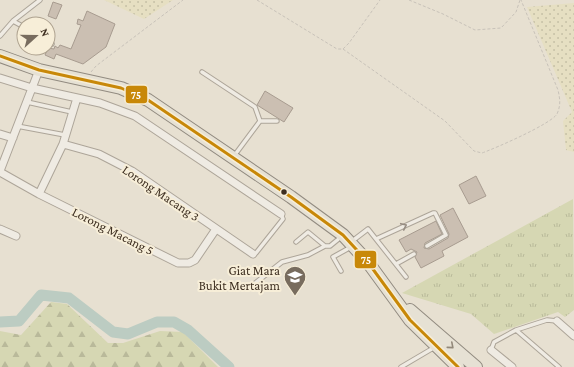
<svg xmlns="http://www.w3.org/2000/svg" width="574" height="367" font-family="'Crimson Pro',serif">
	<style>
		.farmland { fill: url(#farmland-dots) }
		.grass { fill: url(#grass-tufts) }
		.forest { fill: url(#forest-firs) }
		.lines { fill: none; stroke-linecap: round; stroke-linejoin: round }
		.river { stroke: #bcccc2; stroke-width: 11 }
		.building { fill: #cbbfb2; stroke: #a89c90 }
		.lane-casing { stroke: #ada599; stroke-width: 5.5 }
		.street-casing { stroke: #ada599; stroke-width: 9 }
		.primary-casing { stroke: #928b80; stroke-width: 14 }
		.path { stroke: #c8c2b9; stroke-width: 1; stroke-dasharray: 3 2; stroke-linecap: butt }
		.lane { stroke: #efebe3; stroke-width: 3.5 }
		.street { stroke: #efebe3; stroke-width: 7 }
		.primary { stroke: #e6e1d4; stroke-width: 12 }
		.bus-1-casing { stroke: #f7eed8; stroke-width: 6 }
		.bus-1 { stroke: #c88808; stroke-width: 3 }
		.oneway { stroke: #968c82 }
		.oneway2 { stroke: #92887a }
		.bus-dot { fill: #3d2e20; stroke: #f7eed8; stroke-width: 1.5 }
		.labels { text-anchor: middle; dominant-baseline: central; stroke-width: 4; stroke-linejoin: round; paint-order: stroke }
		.street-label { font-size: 13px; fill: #3d2e20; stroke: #f7eed8 }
		.poi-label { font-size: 13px; fill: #3d2e20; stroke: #f7eed8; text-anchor: end }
		.line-badge { stroke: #f7eed8; stroke-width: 1.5 }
		.badge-label { font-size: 11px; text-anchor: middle; font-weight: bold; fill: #fff }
	</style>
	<defs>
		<pattern id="farmland-dots" width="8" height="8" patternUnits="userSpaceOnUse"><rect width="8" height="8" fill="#e6dfc2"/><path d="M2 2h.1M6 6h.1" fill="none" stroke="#c6c0a6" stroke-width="1.8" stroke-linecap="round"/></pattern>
		<pattern id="grass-tufts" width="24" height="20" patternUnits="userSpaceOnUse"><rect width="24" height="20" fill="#d6d7b3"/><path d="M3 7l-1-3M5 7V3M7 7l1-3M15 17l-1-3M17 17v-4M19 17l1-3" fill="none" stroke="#b9b99a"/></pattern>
		<pattern id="forest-firs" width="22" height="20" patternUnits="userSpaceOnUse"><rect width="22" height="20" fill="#d6d7b3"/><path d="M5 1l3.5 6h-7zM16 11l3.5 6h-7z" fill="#b9b99a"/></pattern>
	</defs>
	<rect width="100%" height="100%" fill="#e7e0d1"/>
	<path class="farmland" d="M104 0H173L144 19Z
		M574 3V152L566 150 563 121 572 112 527 7Z"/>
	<path class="grass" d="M573 199 574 310 565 317 558 312 494 334 471 314 402 293Z"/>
	<path class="forest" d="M51 302 67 304 108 343H123L160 331 183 332 218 367H0V331L21 335Z"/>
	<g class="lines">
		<path class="river" d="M0 322 19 321 41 295 69 298 113 332 128 334 157 322H174L188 330 229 367"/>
	</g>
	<path class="building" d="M53 2 62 5 56 19 48 16Z
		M87 11 115 24 106 47 83 64 56 54 54 59 45 55 48 48 54 49 55 46 58 48 60 45 71 49 81 25 77 24 78 19 83 21Z
		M265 91 293 108 284 122 257 105Z
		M476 176 486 196 469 204 459 185Z
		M453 208 468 237 442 251 444 256 421 268 415 257 417 252 411 249 406 252 399 240 436 221 442 234 425 243 424 248 429 249 448 238 449 234 440 215Z"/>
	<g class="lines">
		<g class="lane-casing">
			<path id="lane" d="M13 21 24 27
				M0 36 13 21 40 0
				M48 42 52 44
				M202 72 255 107 260 121
				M27 102 72 112
				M17 126 65 135
				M234 156 260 121H277
				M376 239 433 213H435L446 235 427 246
				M296 242 308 232 325 246H330L341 237
				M351 242 368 229 406 277
				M253 254 256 253 283 219 281 214
				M396 264 414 254
				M341 271 333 257 351 247
				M254 284 282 262 308 255 325 246
				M516 330 547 320 557 321
				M491 350 494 342 516 330 559 367
				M401 367 435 347"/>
		</g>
		<g class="street-casing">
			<path id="street" d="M0 78 32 88 100 103 135 116 281 214
				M0 134 13 138
				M63 144 99 154 132 171 253 254
				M0 171 39 70
				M0 172 39 194 178 263H189L195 260 216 229
				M39 194 63 144 77 98
				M0 229 16 236
				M557 321 574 336
				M491 350 512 367"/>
		</g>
		<g class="primary-casing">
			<path id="primary" d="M0 56 39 70 121 88 148 100 291 197 343 235 367 261 410 320 458 367
				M410 310 476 367"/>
		</g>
		<path class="path" d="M257 0 337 49H343L349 43 380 0
			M409 0 443 14 475 30 501 28 516 12 520 0
			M343 49 445 121 474 151 482 153C496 148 551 124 557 114 561 105 560 99 558 90L521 0
			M91 72 96 66 183 0"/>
		<use href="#lane" class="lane"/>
		<use href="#street" class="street"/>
		<use href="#primary" class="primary"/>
		<g class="bus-1-casing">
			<path id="bus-1" d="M0 56 39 70 121 88 148 100 291 197 343 235 367 261 410 320 458 367"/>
		</g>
		<use href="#bus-1" class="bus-1"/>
	</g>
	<defs><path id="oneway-chevron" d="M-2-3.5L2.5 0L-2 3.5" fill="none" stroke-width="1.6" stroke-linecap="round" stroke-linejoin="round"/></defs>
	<use class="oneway" href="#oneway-chevron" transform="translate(404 226) rotate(-25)"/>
	<use class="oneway2" href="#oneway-chevron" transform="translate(451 346) rotate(41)"/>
	<defs>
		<g id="university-pin" transform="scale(1.15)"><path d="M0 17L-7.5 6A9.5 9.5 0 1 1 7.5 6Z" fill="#786c5e" stroke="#f7eed8"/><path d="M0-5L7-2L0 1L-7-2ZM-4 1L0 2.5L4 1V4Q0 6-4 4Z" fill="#fff"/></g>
	</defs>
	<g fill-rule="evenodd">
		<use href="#university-pin" x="295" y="277"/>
	</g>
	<circle class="bus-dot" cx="284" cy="192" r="3.5"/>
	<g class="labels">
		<g class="street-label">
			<text transform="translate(161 193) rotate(34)">Lorong Macang 3</text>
			<text transform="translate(113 231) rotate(27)">Lorong Macang 5</text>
		</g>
		<g class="poi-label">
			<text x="280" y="270">Giat Mara<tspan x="280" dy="15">Bukit Mertajam</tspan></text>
		</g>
	</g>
	<g class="line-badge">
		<rect x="125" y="85" width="23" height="19" rx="4" fill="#c88808"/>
		<rect x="354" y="250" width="23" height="19" rx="4" fill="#c88808"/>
	</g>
	<g class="badge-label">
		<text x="136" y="99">75</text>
		<text x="366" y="264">75</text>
	</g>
	<g transform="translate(36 36) rotate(69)"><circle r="19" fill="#f7eed8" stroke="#ada18e"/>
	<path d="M0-3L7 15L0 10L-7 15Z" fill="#786c5e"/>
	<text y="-6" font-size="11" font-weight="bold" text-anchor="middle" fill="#3d2e20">N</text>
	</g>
</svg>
